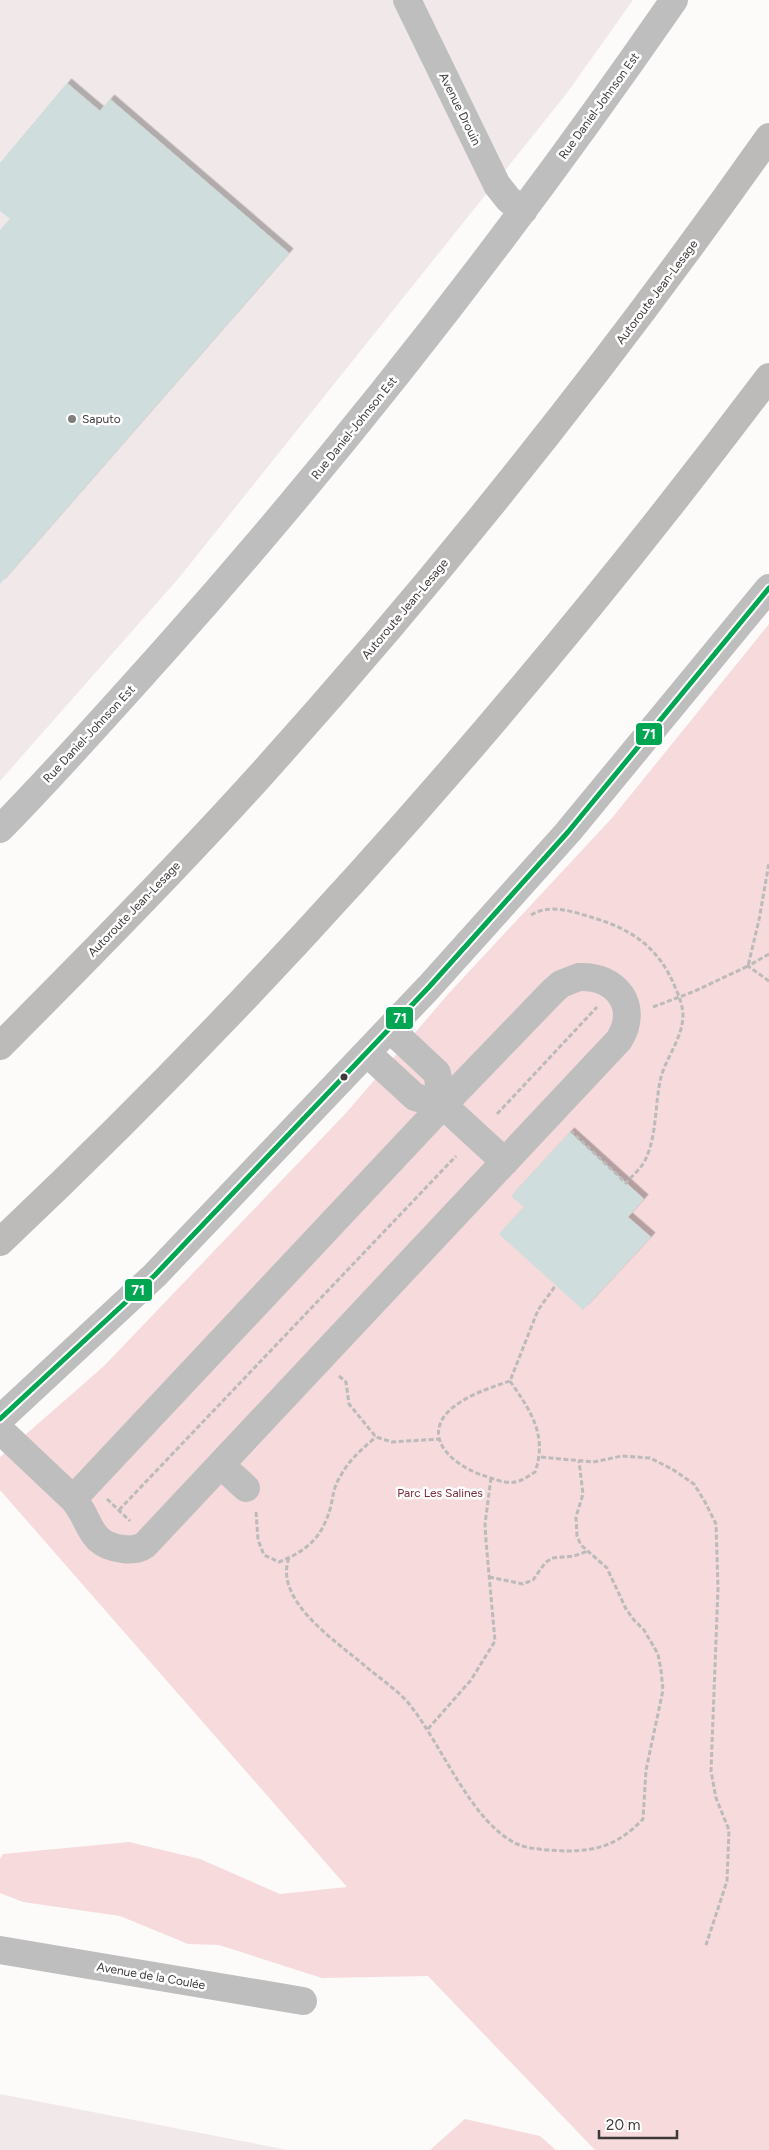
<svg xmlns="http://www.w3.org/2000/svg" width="769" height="2150" font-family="Figtree,sans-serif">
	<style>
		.built { fill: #f1e9e9 }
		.green { fill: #f6dadc }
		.building { fill: #cfdddc; filter: url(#shadow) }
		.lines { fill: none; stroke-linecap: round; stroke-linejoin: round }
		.path { stroke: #bcbaba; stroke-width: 3; stroke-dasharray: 5 2.5; stroke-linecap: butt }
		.minor { stroke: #bfbebe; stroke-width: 28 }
		.highway { stroke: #bdbaba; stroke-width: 28 }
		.bus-1-casing { stroke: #fff; stroke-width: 9 }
		.bus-1 { stroke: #00a651; stroke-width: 5 }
		.poi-dot { fill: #827d7d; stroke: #fff; stroke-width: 2 }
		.bus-dot { fill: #3f3a3a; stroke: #fff; stroke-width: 2 }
		.labels { text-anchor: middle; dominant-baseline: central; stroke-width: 5; stroke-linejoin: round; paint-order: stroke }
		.street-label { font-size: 12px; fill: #3f3a3a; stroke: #fff }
		.poi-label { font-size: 12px; fill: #3f3a3a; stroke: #fff; text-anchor: start }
		.park-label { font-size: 12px; fill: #7c2b37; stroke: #fff }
		.line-badge { stroke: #fff; stroke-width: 2 }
		.badge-label { font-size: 14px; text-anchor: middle; font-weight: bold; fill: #fff }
	</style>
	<defs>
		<filter id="shadow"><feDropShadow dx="4.5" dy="-4.5" stdDeviation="0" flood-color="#0004"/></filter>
	</defs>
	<rect width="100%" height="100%" fill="#fdfafa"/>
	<path class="built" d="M0 0H633L567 93 178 579 0 781Z
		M0 2094 288 2150H0Z"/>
	<path class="green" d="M769 624V2150H595L428 1976 322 1978 219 1945 188 1944 120 1916 23 1902 0 1893V1859L3 1854 129 1842 200 1859 280 1894 347 1887 0 1490V1457L104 1366 346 1113 450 992 612 818Z
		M465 2119 540 2136 556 2150H430Z"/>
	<path class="building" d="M67 83 100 111 110 99 289 253 0 584V230L10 219 0 211V163Z
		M570 1132 644 1199 628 1217 651 1237 583 1310 499 1234 524 1207 511 1196Z"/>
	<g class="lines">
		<path class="path" d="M531 915C550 903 574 912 594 918 633 930 659 948 675 987 679 996 683 1006 683 1016 682 1039 667 1056 661 1077 655 1102 657 1132 647 1156 643 1167 633 1175 626 1183L571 1131
			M769 954 748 966 769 981
			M653 1007 695 991 748 966 759 920 769 863
			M497 1114 597 1007
			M339 1376 346 1382 349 1404 376 1437 392 1442 440 1439
			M510 1381C530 1410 548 1435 535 1472 530 1475 522 1481 515 1482 505 1484 491 1478 482 1475 458 1467 423 1442 446 1414 461 1397 489 1388 510 1381L538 1310 556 1285
			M541 1457 593 1462 622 1456 650 1458 672 1469 694 1484 705 1502 716 1524 718 1588 711 1771 716 1798 729 1830 727 1881 706 1945
			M107 1499 130 1521
			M119 1510 456 1156
			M256 1512 258 1540 264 1555 279 1562C308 1550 322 1538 331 1506 333 1496 334 1486 340 1477 348 1461 362 1449 376 1437
			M289 1558C273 1600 337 1642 364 1665 379 1678 398 1690 410 1705 442 1745 471 1822 517 1844 531 1850 551 1850 566 1851 600 1851 620 1843 643 1819L646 1770 663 1690 661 1670 658 1654 644 1630 634 1620 626 1609 607 1568 581 1545 577 1536 576 1517 583 1494 579 1461
			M489 1577 523 1584 533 1580 545 1563 552 1558 574 1556 588 1551
			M428 1729 471 1680 495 1641 486 1541 485 1524 491 1478"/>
		<path class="minor" d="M407 0 497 185 509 200 524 210
			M0 829C57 771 110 711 164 651 348 445 517 227 674 0
			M579 977C616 975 640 1006 619 1040L145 1545C138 1550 131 1550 123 1549 87 1545 92 1520 73 1499L443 1105 553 991 561 984Z
			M390 1029 437 1073 443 1105
			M367 1053 415 1097 443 1105 505 1162
			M0 1419 155 1275 429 987 568 832 769 588
			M0 1430 73 1499
			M221 1465 246 1488
			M0 1950 303 2001"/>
		<path class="highway" d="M0 1046C88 958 175 870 258 778 441 575 611 361 769 137
			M0 1242C281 977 537 685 769 377"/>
		<g class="bus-1-casing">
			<path id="bus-1" d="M0 1419 155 1275 429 987 568 832 769 588"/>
		</g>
		<use href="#bus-1" class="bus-1"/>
	</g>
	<circle class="poi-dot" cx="72" cy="419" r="5"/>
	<circle class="bus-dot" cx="344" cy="1077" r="4.5"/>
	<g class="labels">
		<g class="street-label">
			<text transform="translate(599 106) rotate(-54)">Rue Daniel-Johnson Est</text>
			<text transform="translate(460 109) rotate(64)">Avenue Drouin</text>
			<text transform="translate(657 292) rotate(-53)">Autoroute Jean-Lesage</text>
			<text transform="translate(354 428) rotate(-51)">Rue Daniel-Johnson Est</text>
			<text transform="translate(405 609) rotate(-50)">Autoroute Jean-Lesage</text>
			<text transform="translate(89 734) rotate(-47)">Rue Daniel-Johnson Est</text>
			<text transform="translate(134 909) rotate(-46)">Autoroute Jean-Lesage</text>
			<text transform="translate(151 1976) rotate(10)">Avenue de la Coulée</text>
		</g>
		<g class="poi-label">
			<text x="82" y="419">Saputo</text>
		</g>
		<g class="park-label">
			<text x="440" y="1493">Parc Les Salines</text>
		</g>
	</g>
	<g class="line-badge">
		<rect x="635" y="722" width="28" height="24" rx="5" fill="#00a651"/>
		<rect x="385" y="1006" width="29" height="24" rx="5" fill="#00a651"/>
		<rect x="124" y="1278" width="29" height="24" rx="5" fill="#00a651"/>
	</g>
	<g class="badge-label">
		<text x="649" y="739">71</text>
		<text x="400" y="1023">71</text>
		<text x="138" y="1295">71</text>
	</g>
	<path d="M599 2130v8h78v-8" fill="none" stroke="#3f3a3a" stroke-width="2.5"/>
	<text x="606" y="2130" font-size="15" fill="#3f3a3a" stroke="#ffffff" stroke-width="4" paint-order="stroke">20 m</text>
</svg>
